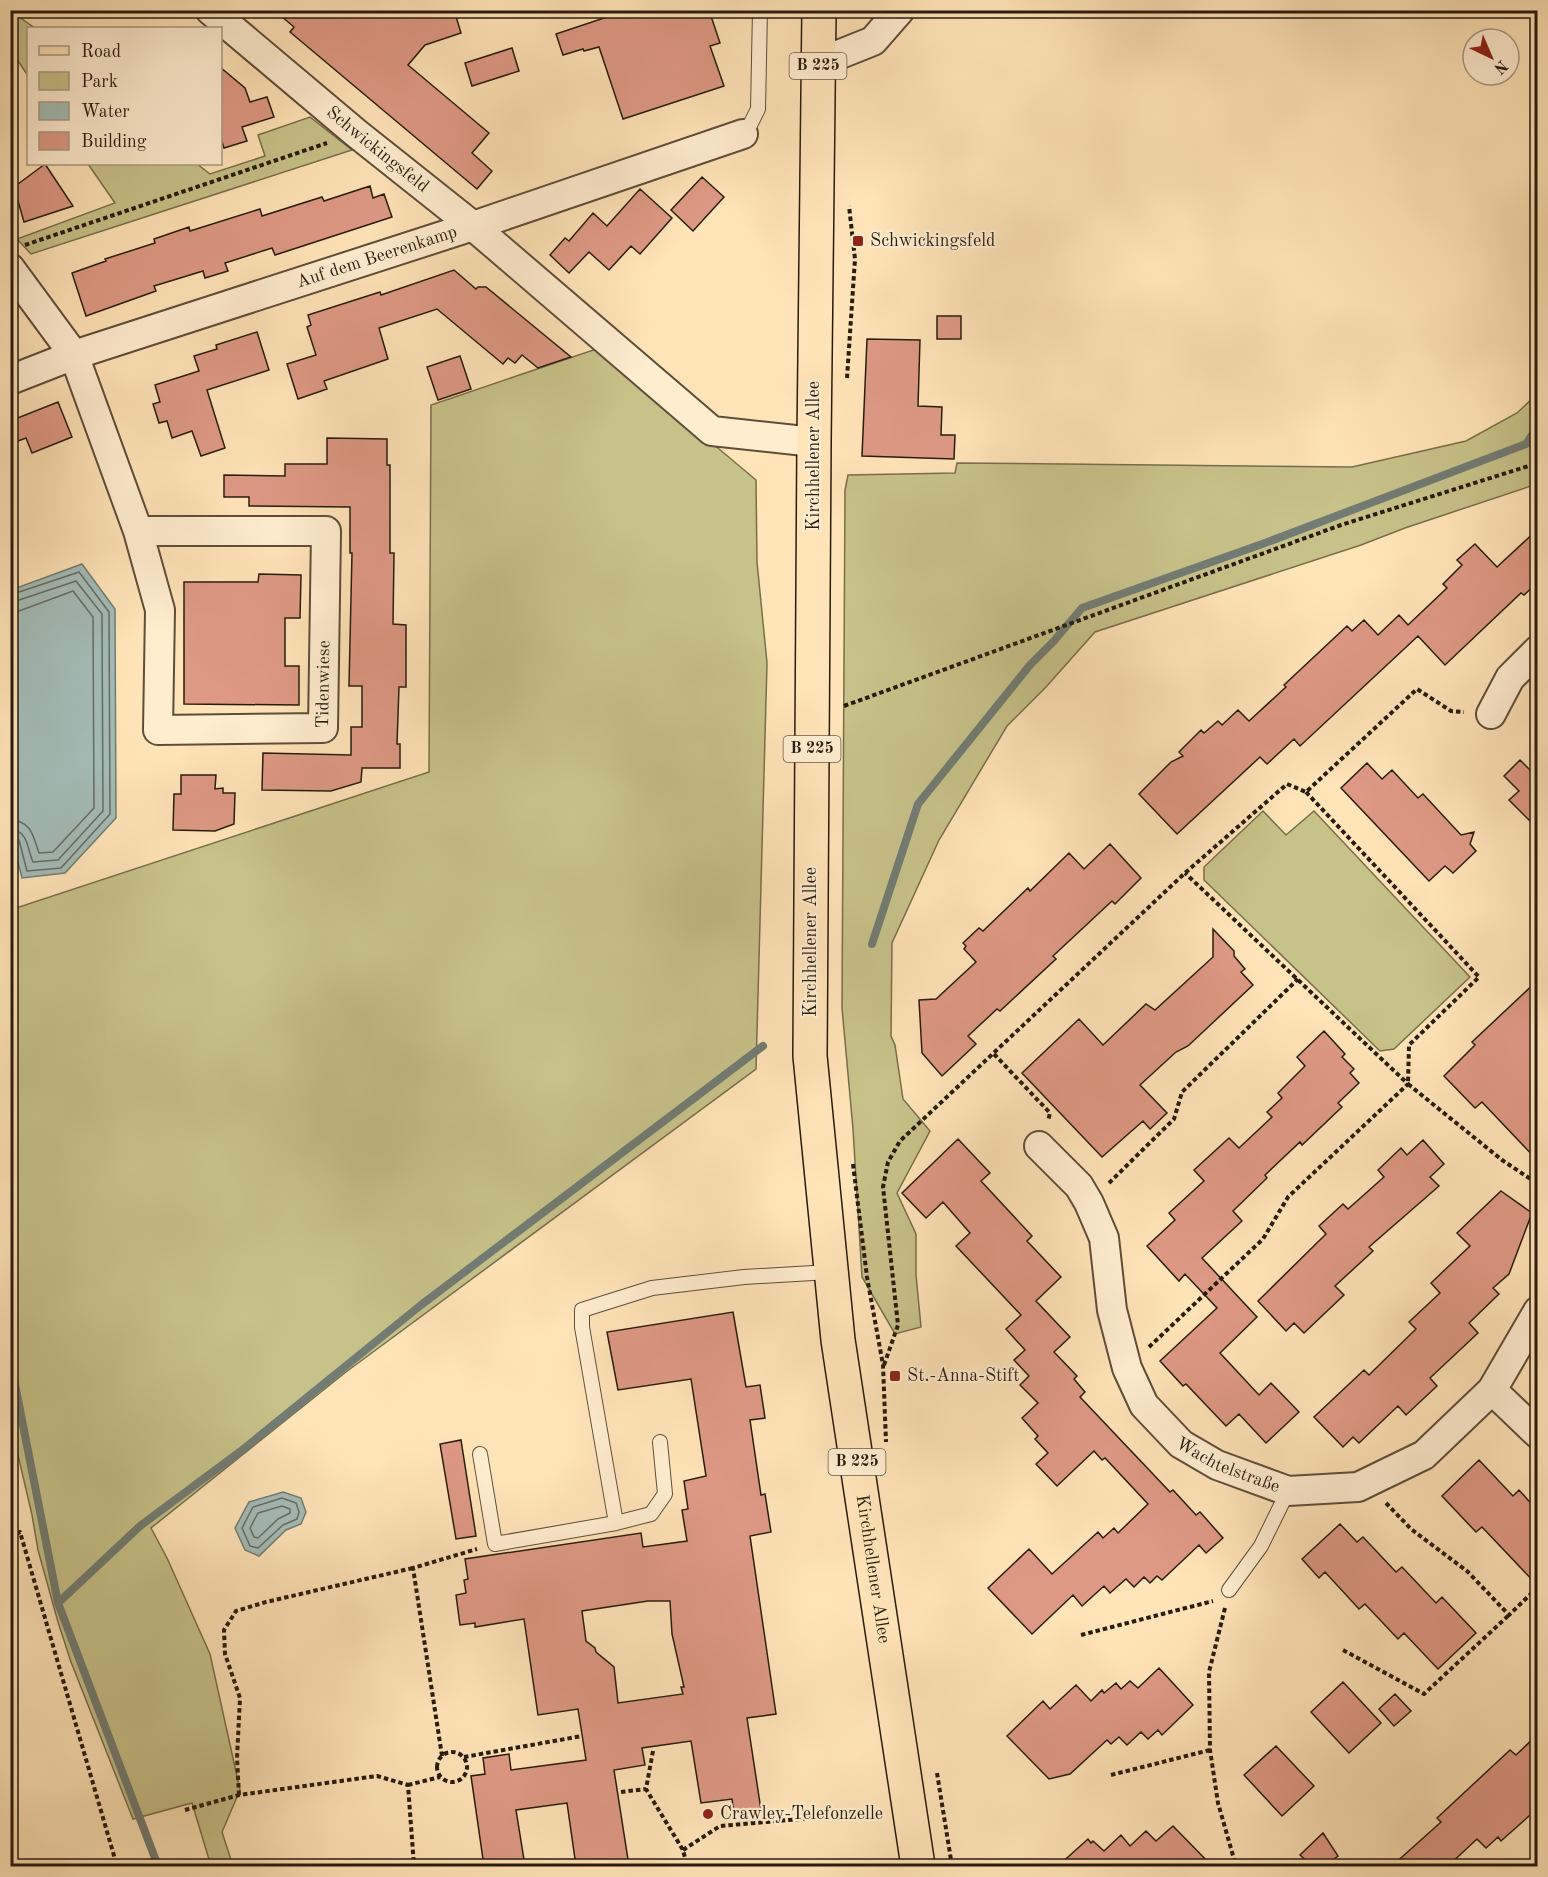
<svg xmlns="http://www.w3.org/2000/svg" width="1548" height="1877" font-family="'Old Standard TT',serif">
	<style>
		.green { fill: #c7c289; stroke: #786e4c; stroke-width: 1.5 }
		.water { fill: #a3bcb7; stroke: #727c74; stroke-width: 1.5 }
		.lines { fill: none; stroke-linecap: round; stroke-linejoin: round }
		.shore { stroke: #666c63; stroke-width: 1.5 }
		.stream { stroke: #727c74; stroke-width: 8 }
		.building { fill: #de9984; stroke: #281b0f; stroke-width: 1.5; fill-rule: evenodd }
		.service-casing { stroke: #5e4d39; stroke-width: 16 }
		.minor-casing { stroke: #5e4d39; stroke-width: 32 }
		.primary-casing { stroke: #281b0f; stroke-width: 36 }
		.path { stroke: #281b0f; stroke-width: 4; stroke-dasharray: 4.5 3; stroke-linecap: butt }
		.service { stroke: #ffedd0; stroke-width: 14 }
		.minor { stroke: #ffedd0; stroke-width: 28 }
		.primary { stroke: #ffe4b7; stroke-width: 33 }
		.poi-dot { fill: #8f2418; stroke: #ffedd0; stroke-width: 2 }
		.labels { text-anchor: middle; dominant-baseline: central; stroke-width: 4.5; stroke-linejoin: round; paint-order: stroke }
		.shield { fill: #ffedd0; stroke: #685a49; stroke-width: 1.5 }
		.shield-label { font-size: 16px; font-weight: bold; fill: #281b0f }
		.street-label { font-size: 18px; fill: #281b0f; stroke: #ffedd0 }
		.poi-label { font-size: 18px; fill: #281b0f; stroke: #ffedd0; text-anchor: start }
	</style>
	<rect width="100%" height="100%" fill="#ffe4b7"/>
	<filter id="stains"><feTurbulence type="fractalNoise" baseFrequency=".00333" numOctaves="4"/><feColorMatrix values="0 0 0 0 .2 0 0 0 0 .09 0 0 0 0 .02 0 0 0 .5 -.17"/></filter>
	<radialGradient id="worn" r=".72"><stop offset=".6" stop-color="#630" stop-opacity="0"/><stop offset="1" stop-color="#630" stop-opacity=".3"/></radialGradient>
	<path class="green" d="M10 11 35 28H28V76L11 50Z
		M310 117 352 150 31 254 17 239 115 203 88 164H197L210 174 265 156 258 135Z
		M599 348 756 480 757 562 767 663 756 1069 346 1372 151 1528 167 1558 210 1654 240 1790 222 1832 233 1866H211L192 1803 133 1819 71 1662 58 1622 38 1550 32 1515 10 1421V910L429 772 431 405Z
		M1537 394V484L1405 528 1361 545 1095 632 1046 687 1007 726 939 840 892 943 891 1036 895 1045 903 1099 930 1131 897 1193 916 1234V1275L921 1327 895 1334 862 1277 853 1129 842 1008 845 490 848 475 955 473 957 463 1352 467 1466 441 1517 413Z
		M1263 811 1286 835 1314 811 1470 977 1394 1049 1380 1051 1204 880V867Z"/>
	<path class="water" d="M82 564 115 609 116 818 65 873 22 878 10 831 11 590Z
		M283 1492 301 1498 306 1512 301 1524 286 1530 259 1556 245 1550 235 1528 249 1502Z"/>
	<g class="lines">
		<path class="shore" d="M10 595 79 572 109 612 110 814 61 868 27 871 19 840 15 837H10
			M10 603 76 581 102 614 103 811 58 860 33 862C27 849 29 831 10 829
			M10 612 19 611 73 591 93 617 94 808 53 852 39 853C33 836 32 821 10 820
			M282 1498 296 1503 299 1512 297 1519 283 1525 258 1548 250 1546 242 1528 253 1507Z
			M282 1506 290 1509V1513L278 1519 258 1538 254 1537 250 1528 258 1513Z"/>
		<path class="stream" d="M872 944 918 804 1030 665 1053 642 1082 608 1265 543 1526 444 1538 426
			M10 1359 58 1603
			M158 1866 58 1603 140 1526 241 1451 421 1305 763 1046"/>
	</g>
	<path class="building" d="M274 10H454L461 33 425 45 408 65 489 133 472 153 492 171 477 189 290 32 294 27Z
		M628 10H709L720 43 710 46 724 86 623 119 599 47 584 51 583 49 563 55 556 34Z
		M512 48 519 71 472 86 465 63Z
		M220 67 245 88 250 102 267 97 274 117 242 127 247 141 224 148 220 136Z
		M45 164 73 206 24 222 14 187Z
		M702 177 724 197 693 231 671 210Z
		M370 186 373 198 384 194 392 217 275 255 272 248 225 263 228 271 205 278 203 271 154 286 156 291 86 316 72 273 106 261 105 259 155 243 154 239 189 227 190 231 260 209 262 216 322 197 324 201Z
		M640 189 672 218 640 254 631 246 609 270 589 252 569 273 550 255 565 238 569 241 593 213 607 226Z
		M454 270 476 289 478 287H486L571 357 538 368 522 355 515 363 508 358 503 364 437 309 379 328 388 359 324 381 327 389 298 399 287 364 316 355 307 327 311 325 308 315 380 292 381 295Z
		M937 316H961V339H937Z
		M257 332 269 370 207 390 225 448 201 456 192 431 172 438 167 421 159 423 153 404 160 402 155 385 199 371 194 356 217 349 216 345Z
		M867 339 920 340 918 406 942 407 941 435H955L954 459 862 456Z
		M460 356 471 389 438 400 427 367Z
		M58 402 72 437 32 453 26 438 10 444V421Z
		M327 438 387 439V465H390V553H394L393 624 406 625V687H399L397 744H400V768H362L361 782 331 791 262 790 263 753 351 755V727H362V686H349L352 553H350V507L249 506V497H224V475L285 476V464H327Z
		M1538 529V582L1524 595 1521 593 1445 665 1418 636 1300 746 1294 739 1267 764 1260 757 1177 834 1139 794 1171 762 1183 756 1179 752 1201 730 1204 733 1218 721 1222 725 1238 710 1249 721 1286 687 1284 685 1347 626 1352 631 1364 620 1378 635 1399 615 1408 625 1447 588 1443 584 1462 565 1457 560 1475 544 1497 567Z
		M259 574 301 575 300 618H285V666H299V705L184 704V582H258Z
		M1520 760 1535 775 1538 773V829L1509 800 1519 791 1504 776Z
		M1367 763 1382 779 1392 770 1418 798 1423 794 1461 835 1474 832 1470 844 1476 851 1453 873 1445 866 1429 881 1341 788Z
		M181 775H216L215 789 223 788V793H235L234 824 215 831 173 830 174 794H181Z
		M1110 844 1141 878 1115 904 1112 901 1053 956 1056 959 1000 1011 997 1009 968 1036 976 1044 942 1076 922 1053 919 1000 936 999 976 962 964 949 966 946 963 943 979 928 983 931 1028 888 1030 891 1069 853 1084 869Z
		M1213 929 1234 951V956L1245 969 1241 972 1253 985 1188 1046 1176 1052 1140 1085 1167 1113 1150 1129 1143 1121 1102 1157 1022 1073 1079 1019 1103 1045 1146 1004 1155 1010 1213 957Z
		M1538 980V1161L1482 1102 1475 1108 1444 1076 1475 1045 1472 1042Z
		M1324 1031 1345 1054 1342 1057 1354 1069 1350 1073 1359 1083 1338 1103 1342 1107 1302 1145 1300 1142 1265 1175 1267 1178 1233 1211 1242 1221 1202 1258 1257 1317 1220 1353 1259 1395 1271 1383 1299 1412 1266 1443 1239 1414 1226 1426 1186 1384 1183 1386 1160 1361 1217 1308 1185 1274 1179 1281 1147 1246 1175 1220 1169 1213 1204 1181 1194 1170 1229 1138 1239 1148 1272 1117 1267 1112 1282 1098 1278 1093 1305 1066 1297 1057Z
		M958 1139 990 1173 981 1181 1032 1236 1027 1241 1061 1277 1036 1301 1070 1337 1054 1352 1077 1376 1074 1379 1085 1392 1080 1397 1170 1492 1173 1490 1196 1515 1200 1512 1223 1538 1206 1553 1199 1545 1162 1580 1157 1576 1150 1583 1144 1577 1134 1587 1126 1579 1110 1593 1104 1586 1082 1606 1073 1595 1032 1634 988 1588 1029 1549 1052 1574 1098 1532 1103 1538 1114 1528 1118 1533 1148 1504 1105 1458 1102 1460 1094 1451 1057 1486 1036 1464 1048 1453 1035 1439 1038 1436 1022 1418 1038 1403 1020 1385 1029 1376 1014 1360 1025 1350 1006 1329 1021 1315 956 1246 970 1233 943 1202 926 1218 902 1193Z
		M1423 1140 1444 1164 1430 1177 1439 1186 1369 1247 1373 1251 1335 1286 1344 1295 1304 1333 1294 1323 1286 1331 1258 1301 1326 1234 1319 1226 1343 1204 1348 1209 1384 1177 1378 1170 1401 1148 1407 1155Z
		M1501 1191 1532 1213 1509 1274 1493 1288 1499 1294 1469 1323 1478 1333 1430 1378 1437 1386 1406 1415 1398 1406 1359 1443 1353 1437 1343 1447 1314 1417 1364 1370 1369 1375 1416 1329 1409 1322 1440 1293 1431 1283 1470 1246 1457 1233Z
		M733 1312 746 1387 760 1385 765 1418 750 1420 761 1495 765 1494 771 1532 750 1536 776 1714 747 1718 761 1810 734 1814 732 1799 701 1803 691 1741 642 1748 645 1765 614 1770 629 1866H576L567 1803 516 1810 525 1866H484L471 1776 485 1774 483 1758 509 1754 511 1770 586 1760 578 1709 538 1715 524 1619 475 1627V1623L460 1625 456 1595 466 1593 464 1580 468 1579 465 1559 641 1533 643 1547 687 1541 682 1510 688 1509 684 1481 706 1476 691 1379 618 1390 607 1332ZM648 1601H670L672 1634 684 1687H681L683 1694 618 1703 614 1667 596 1652 595 1648 586 1641 582 1611Z
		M461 1440 476 1536 456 1539 440 1444Z
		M1479 1460 1513 1496 1519 1490 1538 1511V1586L1482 1527 1476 1532 1442 1496Z
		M1340 1524 1357 1542 1363 1537 1396 1572 1402 1567 1436 1603 1442 1597 1476 1633 1438 1669 1404 1633 1398 1639 1365 1604 1359 1609 1325 1572 1319 1578 1302 1559Z
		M1159 1668 1193 1705 1162 1735 1158 1730 1148 1739 1141 1732 1127 1745 1119 1737 1111 1744 1107 1740 1070 1774 1049 1779 1007 1736 1043 1701 1050 1709 1076 1685 1091 1701 1102 1690 1104 1693 1116 1683 1121 1689 1130 1681 1138 1688Z
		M1343 1682 1381 1723 1349 1753 1311 1712Z
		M1395 1694 1411 1711 1394 1726 1379 1709Z
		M1538 1734V1808L1501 1841 1498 1837 1486 1848 1477 1839 1448 1866H1392L1441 1822 1437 1818 1510 1750 1516 1755Z
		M1276 1746 1314 1786 1282 1816 1244 1775Z
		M1173 1826 1212 1866H1058L1088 1839 1091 1843 1093 1841 1104 1851 1121 1835 1130 1846 1146 1831 1156 1841Z
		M1323 1833 1338 1856 1324 1866H1312L1300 1855Z"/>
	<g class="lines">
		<g class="service-casing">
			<path id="service" d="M743 134 750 125 758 109 760 10
				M660 1442 665 1494 651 1514 616 1523 582 1327V1310L652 1288 744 1277 830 1272
				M480 1454 495 1544 616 1523
				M1229 1590 1261 1546 1288 1491"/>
		</g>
		<g class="minor-casing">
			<g id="minor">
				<path id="s1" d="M210 10 356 133 473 226 712 431 814 442"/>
				<path d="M818 63 873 41 900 10"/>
				<path id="s2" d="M10 268 74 355 138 531 160 610 158 730 323 728 326 531H138"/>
				<path id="s3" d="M10 380 74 355 473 226 743 134"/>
				<path d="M1491 714 1510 678 1538 650"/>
				<path id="s4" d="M1039 1146 1079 1186 1089 1203 1104 1238 1112 1310 1127 1368 1144 1405 1181 1444 1217 1465 1288 1491 1358 1487 1424 1455 1492 1390 1538 1311"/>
				<path d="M1492 1390 1538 1434"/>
			</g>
		</g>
		<g class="primary-casing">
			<g id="primary">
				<path id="s5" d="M819 10 814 442 810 1056 838 1340 918 1866"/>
			</g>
		</g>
		<path class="path" d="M25 245 327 143
			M847 378 855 259 849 206
			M844 706 1341 525 1538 463
			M1306 792 1479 977 1409 1045 1408 1084 1502 1160 1538 1184
			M994 1054 1050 1113 1048 1121
			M853 1164 867 1277 883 1365 886 1442
			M1109 1183 1174 1119 1182 1092 1298 979
			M1149 1347 1263 1239 1288 1197 1408 1084 1185 873
			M884 1365 898 1325 883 1187 888 1162 900 1141 1185 873 1287 784 1306 792 1417 689 1451 711 1464 712
			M1386 1503 1411 1529 1467 1571 1509 1615 1538 1587
			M10 1538 20 1532 117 1866
			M1225 1608 1209 1672 1210 1750 1218 1803 1236 1866
			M1081 1635 1213 1601
			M1343 1650 1424 1694 1509 1615
			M653 1751 646 1789 683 1850 687 1866
			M437 1767a15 15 0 1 1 30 0a15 15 0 1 1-30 0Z
			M442 1756 413 1568 477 1549
			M464 1757 582 1736
			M937 1773 952 1866
			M1111 1775 1210 1750
			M408 1785 440 1777
			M621 1792 646 1789
			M239 1795 237 1758 240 1698 225 1654 224 1630 236 1611 266 1602 413 1568
			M185 1810 239 1795 377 1776 408 1785 414 1866
			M683 1850 720 1826 881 1812"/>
		<use href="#service" class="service"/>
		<use href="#minor" class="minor"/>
		<use href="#primary" class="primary"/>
	</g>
	<g class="poi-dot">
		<rect x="852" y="235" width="12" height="12" rx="3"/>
		<rect x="889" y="1370" width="12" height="12" rx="3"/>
		<circle cx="708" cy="1814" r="6"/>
	</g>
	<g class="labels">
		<g class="shield">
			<rect x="789.5" y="53" width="57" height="26" rx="4.5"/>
			<rect x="783.5" y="736" width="57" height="26" rx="4.5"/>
			<rect x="828.5" y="1449" width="57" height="26" rx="4.5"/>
		</g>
		<g class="shield-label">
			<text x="818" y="66">B 225</text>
			<text x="812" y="749">B 225</text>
			<text x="857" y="1462">B 225</text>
		</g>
		<g class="street-label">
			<text stroke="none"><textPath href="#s1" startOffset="218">Schwickingsfeld</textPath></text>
			<text stroke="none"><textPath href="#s3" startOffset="387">Auf dem Beerenkamp</textPath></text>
			<text transform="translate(814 456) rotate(-90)">Kirchhellener Allee</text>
			<text stroke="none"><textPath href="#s2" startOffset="706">Tidenwiese</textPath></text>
			<text transform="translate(811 942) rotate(-90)">Kirchhellener Allee</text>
			<text stroke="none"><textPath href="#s4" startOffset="393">Wachtelstraße</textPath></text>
			<text stroke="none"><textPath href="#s5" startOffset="1563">Kirchhellener Allee</textPath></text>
		</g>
		<g class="poi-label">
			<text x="870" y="241">Schwickingsfeld</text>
			<text x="907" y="1376">St.-Anna-Stift</text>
			<text x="720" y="1814">Crawley-Telefonzelle</text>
		</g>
	</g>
	<rect width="1548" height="1877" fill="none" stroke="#ffe4b7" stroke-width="36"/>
	<rect x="12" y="12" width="1524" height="1853" fill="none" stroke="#281b0f" stroke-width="3"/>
	<rect x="18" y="18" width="1512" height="1841" fill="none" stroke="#281b0f" stroke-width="1.5"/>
	<rect x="27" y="27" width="195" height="138" fill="#ffedd0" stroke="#a99983" stroke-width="1.5"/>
	<rect x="39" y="46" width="30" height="9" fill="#ffe4b7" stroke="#a99983" stroke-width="1.5"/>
	<text x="81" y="57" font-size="18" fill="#281b0f">Road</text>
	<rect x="39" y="72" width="30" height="18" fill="#c7c289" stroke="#a99983" stroke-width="1.5"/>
	<text x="81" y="87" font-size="18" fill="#281b0f">Park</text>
	<rect x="39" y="102" width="30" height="18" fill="#a3bcb7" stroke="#a99983" stroke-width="1.5"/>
	<text x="81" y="117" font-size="18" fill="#281b0f">Water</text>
	<rect x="39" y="132" width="30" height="18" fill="#de9984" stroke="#a99983" stroke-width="1.5"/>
	<text x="81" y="147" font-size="18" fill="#281b0f">Building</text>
	<g transform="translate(1491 57) rotate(136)"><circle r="28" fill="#ffedd0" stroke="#a99983" stroke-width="1.5"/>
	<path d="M0-4.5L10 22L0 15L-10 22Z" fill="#8f2418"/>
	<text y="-9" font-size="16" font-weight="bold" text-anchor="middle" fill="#281b0f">N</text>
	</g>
	<rect width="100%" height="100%" filter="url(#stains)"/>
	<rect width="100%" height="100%" fill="url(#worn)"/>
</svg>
